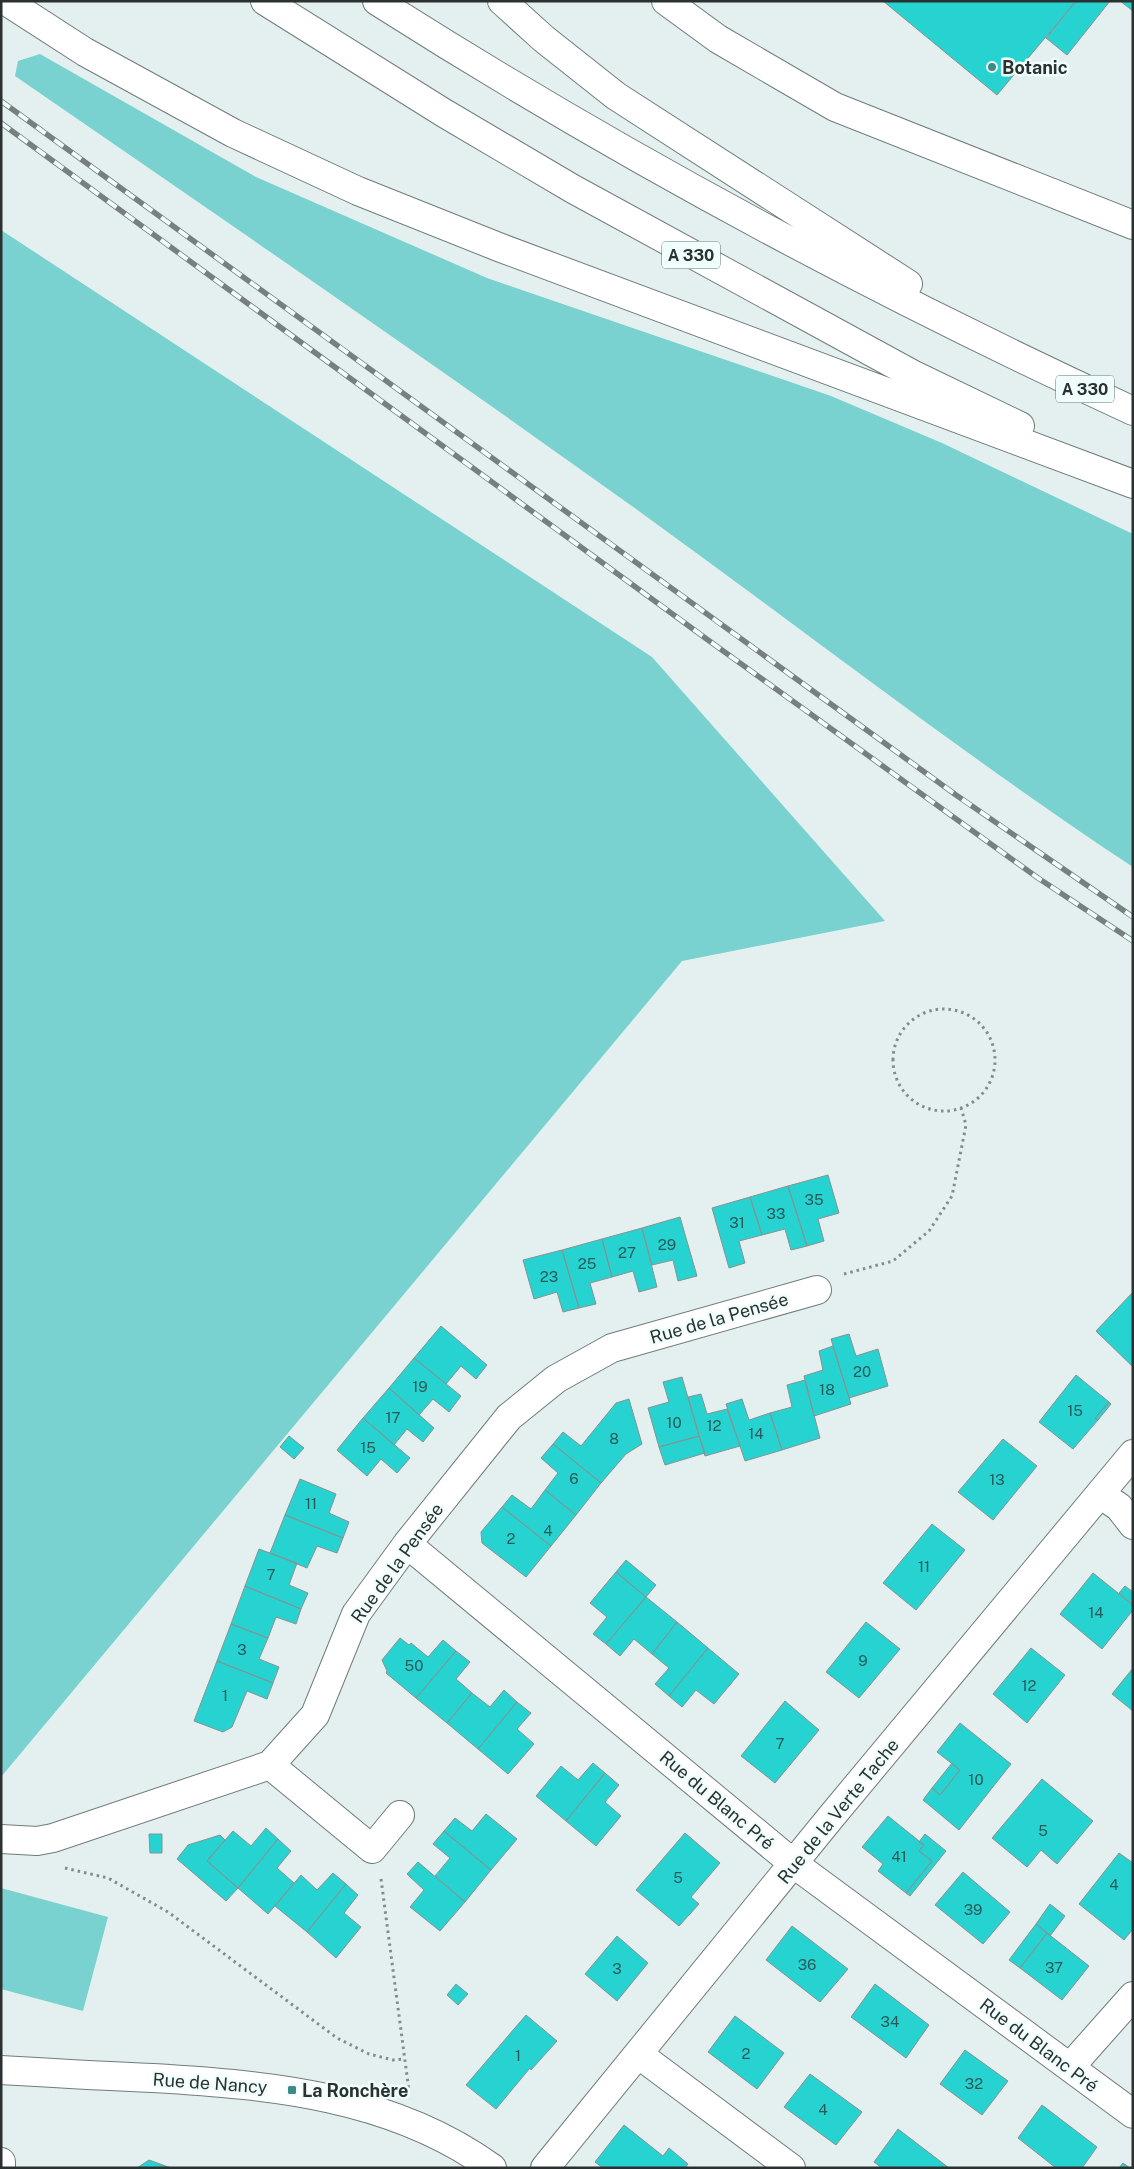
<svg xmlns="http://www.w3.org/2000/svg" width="1134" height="2169" font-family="'Public Sans',sans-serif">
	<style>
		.green { fill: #79d2d0 }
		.building { fill: #26d3d0; stroke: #869392 }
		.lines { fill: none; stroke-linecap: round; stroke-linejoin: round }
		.minor-casing { stroke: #707c7c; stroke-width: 30 }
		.highway-casing { stroke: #707c7c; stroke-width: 30 }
		.path { stroke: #838c8c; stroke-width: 3; stroke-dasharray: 2.5 4; stroke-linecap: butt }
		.minor { stroke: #fff; stroke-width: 28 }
		.highway { stroke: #fff; stroke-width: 28 }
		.rail-casing { stroke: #777f7f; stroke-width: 5.5 }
		.rail { stroke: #f0fdfd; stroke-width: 4; stroke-dasharray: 11; stroke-linecap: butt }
		.poi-dot { fill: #418987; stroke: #f0fdfd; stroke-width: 2 }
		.labels { text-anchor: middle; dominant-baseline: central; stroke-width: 5; stroke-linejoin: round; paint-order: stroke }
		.number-label { font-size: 15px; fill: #2a5958 }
		.shield { fill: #f0fdfd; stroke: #666e6e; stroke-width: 1 }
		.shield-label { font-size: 16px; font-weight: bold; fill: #2b3030 }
		.poi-label { font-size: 18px; font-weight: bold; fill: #2b3030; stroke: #f0fdfd; text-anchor: start }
		.street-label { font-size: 18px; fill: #2b3030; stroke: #f0fdfd }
	</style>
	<rect width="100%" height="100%" fill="#e3f0ef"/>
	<path class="green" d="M40 54 256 177 487 278 831 396 942 443 1133 534V867C962 754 801 628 636 509 431 362 223 219 15 76L18 61Z
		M1 230 652 657 885 921 682 961 1 1777Z
		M1 1888 108 1917 83 2011 1 1989Z"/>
	<path class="building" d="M883 1H1076L997 95Z
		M1076 1H1110L1067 55 1046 38Z
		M1120 1H1133V11Z
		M828 1175 839 1213 818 1219 824 1241 807 1246 788 1186Z
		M788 1186 807 1246 791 1250 785 1229 762 1235 750 1197Z
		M750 1197 762 1235 739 1241 745 1263 729 1268 712 1208Z
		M680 1217 697 1276 678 1281 673 1260 652 1265 642 1228Z
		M642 1228 657 1287 639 1292 633 1271 612 1277 602 1239Z
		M602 1239 612 1277 590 1283 596 1304 579 1308 562 1250Z
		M562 1250 579 1308 563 1312 557 1292 534 1299 523 1260Z
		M1133 1292V1367L1096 1331Z
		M441 1326 487 1365 476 1379 461 1366 446 1384 414 1358Z
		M849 1334 856 1356 878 1349 888 1386 849 1398 831 1339Z
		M833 1346 851 1404 814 1416 804 1376 823 1370 819 1351Z
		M414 1358 461 1396 449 1412 433 1399 419 1415 389 1388Z
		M1076 1375 1109 1402 1095 1418 1098 1420 1073 1449 1039 1422Z
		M682 1377 699 1436 659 1447 648 1408 669 1402 663 1382Z
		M805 1380 820 1438 782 1450 770 1413 792 1407 787 1385Z
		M389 1388 434 1428 423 1442 407 1429 394 1445 363 1418Z
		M701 1394 707 1414 727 1409 740 1446 705 1456 688 1397Z
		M629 1399 642 1444 626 1454 601 1483 553 1444 563 1432 581 1446 616 1403Z
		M742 1399 749 1420 770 1413 782 1450 745 1461 726 1404Z
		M1109 1402 1111 1404 1098 1420 1095 1418Z
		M363 1418 410 1458 397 1473 381 1459 367 1476 337 1450Z
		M289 1436 304 1448 294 1459 280 1447Z
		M699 1436 705 1453 665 1465 659 1447Z
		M1003 1439 1037 1466 993 1520 958 1492Z
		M553 1444 601 1483 576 1515 545 1490 558 1473 541 1458Z
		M300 1479 336 1494 329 1513 349 1522 343 1538 285 1515Z
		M545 1490 576 1515 551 1546 502 1507 512 1495 531 1509Z
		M502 1507 551 1546 526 1577 482 1543 481 1532Z
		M285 1515 343 1538 337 1553 317 1546 307 1568 270 1553Z
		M932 1524 965 1550 916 1610 883 1583Z
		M259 1549 297 1563 289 1585 308 1593 301 1609 245 1586Z
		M626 1560 656 1585 646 1597 616 1572Z
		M616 1572 646 1597 606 1644 593 1634 607 1617 590 1603Z
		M1093 1573 1133 1605V1610L1102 1649 1060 1614Z
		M245 1586 301 1609 296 1624 276 1617 268 1638 231 1624Z
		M1125 1586 1133 1592V1605L1119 1593Z
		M646 1597 677 1622 652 1654 634 1639 620 1656 606 1644Z
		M677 1622 708 1648 669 1696 655 1684 669 1668 652 1654Z
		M866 1622 900 1649 859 1698 826 1672Z
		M231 1624 268 1638 259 1659 279 1667 273 1683 217 1661Z
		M400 1638 409 1645 411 1643 428 1657 443 1640 456 1651 416 1698 386 1673 387 1671 382 1660Z
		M708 1648 739 1674 714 1704 696 1690 682 1707 669 1696Z
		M1031 1648 1065 1675 1027 1723 993 1694Z
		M456 1651 470 1662 456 1679 472 1693 447 1723 416 1698Z
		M217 1661 273 1683 267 1699 247 1691 232 1727 223 1732 194 1721Z
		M1133 1668V1711L1112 1694Z
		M504 1690 517 1702 478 1749 447 1723 472 1693 490 1707Z
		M785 1701 819 1730 775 1783 741 1756Z
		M517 1702 531 1713 517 1729 534 1744 508 1774 478 1749Z
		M960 1723 1011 1764 959 1830 923 1800 932 1788 940 1795 960 1770 937 1752Z
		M593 1763 605 1773 566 1821 536 1796 561 1766 578 1780Z
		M952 1763 960 1770 940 1795 932 1788Z
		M605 1773 619 1785 605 1802 621 1816 596 1846 566 1821Z
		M1042 1779 1093 1821 1057 1864 1041 1850 1027 1867 992 1838Z
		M486 1814 517 1839 491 1870 444 1831 455 1818 472 1831Z
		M888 1816 924 1845 919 1851 932 1861 906 1893 878 1871 883 1864 862 1847Z
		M266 1828 278 1839 238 1888 207 1861 233 1831 251 1846Z
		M444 1831 491 1870 465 1902 435 1876 450 1858 433 1844Z
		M685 1833 720 1863 691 1897 699 1904 679 1926 636 1890Z
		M149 1834H162V1853H150Z
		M925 1834 946 1851 910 1896 906 1893 932 1861 919 1851 924 1845 919 1842Z
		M220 1835 225 1840 207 1861 238 1888 226 1901 177 1859 188 1845Z
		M278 1839 291 1851 277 1868 294 1883 268 1914 238 1888Z
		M1119 1853 1133 1863V1929L1124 1940 1079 1904Z
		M418 1862 465 1902 440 1931 410 1907 424 1890 407 1874Z
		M963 1872 1010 1912 983 1944 935 1905Z
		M333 1873 346 1884 307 1932 275 1906 301 1875 317 1890Z
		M346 1884 358 1895 344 1913 361 1927 336 1958 307 1932Z
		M1050 1904 1065 1916 1050 1936 1036 1924Z
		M1036 1924 1047 1933 1020 1968 1009 1960Z
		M792 1926 848 1969 820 2002 766 1960Z
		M1047 1933 1089 1966 1062 2000 1020 1968Z
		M617 1936 648 1963 617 2001 585 1974Z
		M456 1984 468 1994 458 2005 447 1995Z
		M875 1984 929 2025 906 2058 851 2017Z
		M526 2015 557 2041 531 2070 530 2068 496 2109 466 2085Z
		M735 2016 784 2053 757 2089 708 2052Z
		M965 2050 1008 2081 982 2115 940 2084Z
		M810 2074 862 2112 836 2145 784 2107Z
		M1042 2105 1097 2147 1082 2168H1056L1018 2138Z
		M624 2125 663 2156 669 2148 688 2164 685 2168H603L595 2162Z
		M898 2129 949 2168H882L874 2162Z
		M149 2160 171 2168H137Z
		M1123 2163 1130 2168H1119Z"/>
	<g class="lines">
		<g class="minor-casing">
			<path id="minor" d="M666 1 718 39 835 107 1133 225
				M1100 1494 1119 1507 1133 1525
				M407 1544 794 1864 1133 2114
				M270 1765 372 1849 400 1815
				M1 1839 37 1841 53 1838 270 1765 315 1715 356 1614 407 1544 509 1417 556 1379 612 1348 817 1290
				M638 2054 791 2168
				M1070 2067 1133 1996
				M1 2070C52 2073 102 2076 153 2078 271 2085 393 2096 492 2168
				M1 2162V2168
				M545 2168 831 1817 1133 1454"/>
		</g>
		<g class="highway-casing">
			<path id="highway" d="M6 1 85 52 233 133 358 191 501 248 1133 484
				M265 1 444 113 573 189 912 374 1020 426
				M377 1C619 155 873 291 1133 411
				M502 1 544 39 616 96 908 284"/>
		</g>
		<path class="path" d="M893 1060a51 51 0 1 1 102 0a51 51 0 1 1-102 0Z
			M844 1274 893 1261 929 1231 952 1196 966 1125 961 1108
			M65 1868 108 1878 168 1912 337 2038 369 2054 393 2060 405 2059
			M381 1879 409 2091"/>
		<use href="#minor" class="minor"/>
		<use href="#highway" class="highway"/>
		<g class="rail-casing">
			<path id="rail" d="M1 101 956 795 1133 917
				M1 123 708 640 1038 878 1133 941"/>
		</g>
		<use href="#rail" class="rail"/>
	</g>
	<g class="poi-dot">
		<circle cx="992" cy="67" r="5"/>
		<rect x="287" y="2085" width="10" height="10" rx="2.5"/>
	</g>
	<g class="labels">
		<g class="number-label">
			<text x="814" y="1199">35</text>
			<text x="776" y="1213">33</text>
			<text x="737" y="1222">31</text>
			<text x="667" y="1244">29</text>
			<text x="627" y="1252">27</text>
			<text x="587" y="1263">25</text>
			<text x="549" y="1276">23</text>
			<text x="862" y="1371">20</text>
			<text x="420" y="1386">19</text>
			<text x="827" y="1389">18</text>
			<text x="1075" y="1410">15</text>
			<text x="393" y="1417">17</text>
			<text x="674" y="1422">10</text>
			<text x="714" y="1425">12</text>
			<text x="756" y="1433">14</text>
			<text x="614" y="1438">8</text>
			<text x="368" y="1447">15</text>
			<text x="574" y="1478">6</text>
			<text x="997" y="1479">13</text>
			<text x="311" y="1503">11</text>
			<text x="548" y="1530">4</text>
			<text x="511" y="1538">2</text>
			<text x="924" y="1566">11</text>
			<text x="271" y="1574">7</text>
			<text x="1096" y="1612">14</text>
			<text x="242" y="1649">3</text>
			<text x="863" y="1660">9</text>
			<text x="414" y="1665">50</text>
			<text x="1029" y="1685">12</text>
			<text x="225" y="1695">1</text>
			<text x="780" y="1743">7</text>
			<text x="976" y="1779">10</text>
			<text x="1043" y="1830">5</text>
			<text x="899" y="1856">41</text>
			<text x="678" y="1877">5</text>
			<text x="1114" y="1884">4</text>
			<text x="973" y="1909">39</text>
			<text x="807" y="1964">36</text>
			<text x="1054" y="1967">37</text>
			<text x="617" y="1968">3</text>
			<text x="890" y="2021">34</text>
			<text x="746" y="2053">2</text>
			<text x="518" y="2055">1</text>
			<text x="974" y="2083">32</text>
			<text x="823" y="2109">4</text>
		</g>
		<g class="shield">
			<rect x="662" y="241.5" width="58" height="27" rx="4"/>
			<rect x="1056" y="375.5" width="58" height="27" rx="4"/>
		</g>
		<g class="shield-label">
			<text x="691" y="255">A 330</text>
			<text x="1085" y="389">A 330</text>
		</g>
		<g class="poi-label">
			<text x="1002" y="67">Botanic</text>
			<text x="302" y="2090">La Ronchère</text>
		</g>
		<g class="street-label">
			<text transform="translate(719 1318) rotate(-16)">Rue de la Pensée</text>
			<text transform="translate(397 1563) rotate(-54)">Rue de la Pensée</text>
			<text transform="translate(717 1800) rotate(40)">Rue du Blanc Pré</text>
			<text transform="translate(838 1811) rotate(-51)">Rue de la Verte Tache</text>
			<text transform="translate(1039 2045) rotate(37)">Rue du Blanc Pré</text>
			<text transform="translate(210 2083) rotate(4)">Rue de Nancy</text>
		</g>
	</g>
	<rect width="1134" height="2169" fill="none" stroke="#2b3030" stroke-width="5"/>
</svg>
